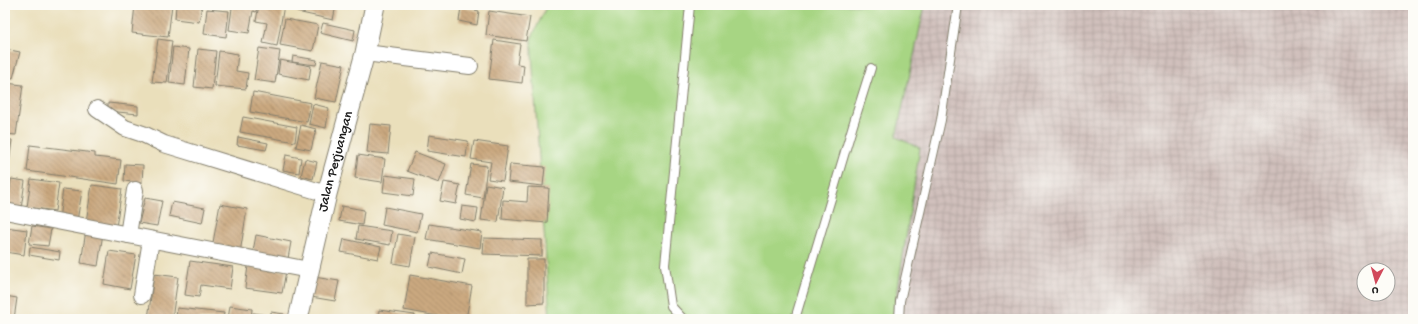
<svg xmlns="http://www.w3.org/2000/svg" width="1418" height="324" font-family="'Gochi Hand',sans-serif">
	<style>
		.industrial { fill: url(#industrial-grid); fill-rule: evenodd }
		.green { fill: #a7d583; stroke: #627850 }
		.building { fill: url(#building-back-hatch) }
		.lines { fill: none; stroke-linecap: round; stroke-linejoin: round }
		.service-casing { stroke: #837e6c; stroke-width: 10 }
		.minor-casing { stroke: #837e6c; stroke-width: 18 }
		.tertiary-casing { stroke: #837e6c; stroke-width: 21 }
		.service { stroke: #fff; stroke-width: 8 }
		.minor { stroke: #fff; stroke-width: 16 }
		.tertiary { stroke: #fff; stroke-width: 19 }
		.labels { text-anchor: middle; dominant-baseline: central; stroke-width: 3.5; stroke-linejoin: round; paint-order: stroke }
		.street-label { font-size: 14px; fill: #1c1c1c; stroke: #fdfcf7 }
	</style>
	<defs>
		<pattern id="industrial-grid" width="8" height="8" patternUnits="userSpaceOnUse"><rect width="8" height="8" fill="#d0c0bc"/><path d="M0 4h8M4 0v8" fill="none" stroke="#b2a4a1"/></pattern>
		<pattern id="building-back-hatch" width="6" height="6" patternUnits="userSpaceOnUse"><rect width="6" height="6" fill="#cba980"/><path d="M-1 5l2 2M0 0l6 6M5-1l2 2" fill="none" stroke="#a48968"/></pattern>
	</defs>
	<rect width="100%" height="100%" fill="#fdfcf7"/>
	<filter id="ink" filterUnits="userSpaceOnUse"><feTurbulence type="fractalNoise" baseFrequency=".025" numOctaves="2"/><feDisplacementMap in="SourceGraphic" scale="8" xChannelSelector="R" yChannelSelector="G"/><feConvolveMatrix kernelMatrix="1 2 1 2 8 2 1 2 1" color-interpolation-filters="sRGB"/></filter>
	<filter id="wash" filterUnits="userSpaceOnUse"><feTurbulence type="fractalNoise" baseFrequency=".012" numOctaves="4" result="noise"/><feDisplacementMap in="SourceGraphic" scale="16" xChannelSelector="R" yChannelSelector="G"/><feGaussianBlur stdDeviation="0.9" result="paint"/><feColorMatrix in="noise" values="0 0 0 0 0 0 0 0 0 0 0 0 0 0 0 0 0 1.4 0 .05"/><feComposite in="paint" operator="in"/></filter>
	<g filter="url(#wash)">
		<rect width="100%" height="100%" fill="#eadfbb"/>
		<path class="industrial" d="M925 5H1413V319H893L920 148 896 137ZM1364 270H1388V294H1364Z"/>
		<path class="green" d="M547 5H925L896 137 920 148 893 319H550L531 39Z"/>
		<g id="blocks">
			<path class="building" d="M135 5H172L168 37 132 33Z
				M176 5H202L199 22 175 19Z
				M231 5H257L256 12 253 11 249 33 229 30 232 8H230Z
				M259 5H284L277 46 263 43 267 23 256 21Z
				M298 5H336L333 20 297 12Z
				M461 7 479 11 477 25 459 21Z
				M207 9 229 11 226 37 204 34Z
				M489 11 530 17 526 41 486 35Z
				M285 19 318 25 313 51 280 45Z
				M323 23 355 30 353 41 320 33Z
				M158 39 172 41 167 83 152 82Z
				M494 40 520 44 517 64 524 65 522 83 489 79Z
				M173 47 189 49 185 85 169 83Z
				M259 48 280 51 275 83 254 80Z
				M5 49 20 52 13 78 5 76Z
				M198 49 216 51 212 89 194 87Z
				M219 51 238 54 236 71 248 73 246 89 215 86Z
				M293 56 317 60 316 65 292 62Z
				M280 60 311 66 309 80 278 74Z
				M322 61 344 65 336 102 314 98Z
				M5 83 23 85 16 135 5 134Z
				M253 92 311 103 307 122 250 112Z
				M108 103 138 106V114L108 111Z
				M313 104 329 108 326 128 309 124Z
				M243 117 297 127 295 142 240 132Z
				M370 124 391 126 388 154 367 152Z
				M301 125 316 129 311 150 296 147Z
				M429 135 468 141 466 157 427 151Z
				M238 137 268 143 266 150 237 145Z
				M5 139 12 140 6 188H5Z
				M474 141 508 146 503 181 488 179 491 162 471 159Z
				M30 145 95 153V157L121 160 118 184 27 171Z
				M415 152 446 164 439 183 407 171Z
				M286 155 301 158 299 173 283 170Z
				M358 155 385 159 382 182 355 178Z
				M305 159 317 162 313 179 301 176Z
				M125 164 143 165 142 183 124 181Z
				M471 164 487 166 483 198 466 195Z
				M510 164 545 167 543 186 508 182Z
				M385 175 415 179 413 196 383 192Z
				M11 179 25 181 21 209 8 208Z
				M31 179 59 183 55 211 27 207Z
				M444 182 460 185 456 204 440 201Z
				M486 184 503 187 498 222 481 220Z
				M92 185 122 189 116 227 86 222Z
				M528 187 549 188 547 223 502 219 503 200 527 202Z
				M63 189 82 191 77 221 59 219Z
				M145 198 162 201 157 226 139 223Z
				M172 202 205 208 202 223 169 216Z
				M220 204 247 209 240 253 212 248Z
				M342 206 364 210 362 225 339 221Z
				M462 206 478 208 476 222 460 219Z
				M385 207 421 214 417 232 382 225Z
				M429 224 482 232 480 248 426 239Z
				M32 226 51 229 48 246 29 244Z
				M358 226 392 231 390 245 356 239Z
				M5 227 27 230 24 255 5 252Z
				M86 230 103 233 98 266 81 263Z
				M398 234 415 237 410 266 393 263Z
				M256 235 291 242 287 264 252 257Z
				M484 238 542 240V256L483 254Z
				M344 239 381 247 378 259 341 252Z
				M30 247 60 252 59 260 29 255Z
				M109 251 136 255 130 289 104 284Z
				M432 253 465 259 462 274 429 267Z
				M527 259H544V303L527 304Z
				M190 261 233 267 230 289 201 285 199 297 185 295Z
				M248 266 286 271 282 293 245 288Z
				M154 274 178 277 172 319H148Z
				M410 275 472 286 466 319H454L404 310Z
				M314 277 339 281 335 301 311 297Z
				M5 296 17 298 14 319H5Z
				M230 306 252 309 251 319H228Z
				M177 308 224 313 223 319H176Z
				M379 310 415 315 414 319H378Z
				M271 312 284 314 283 319H270Z
				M253 313 267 315V319H253Z"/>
		</g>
	</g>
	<g filter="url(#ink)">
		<use href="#blocks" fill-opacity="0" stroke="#837e6c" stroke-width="1"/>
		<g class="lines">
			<g class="service-casing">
				<path id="service" d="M683 319 671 306 665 265 690 5
					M795 319 853 125 871 68
					M899 319 900 301 941 120 958 5"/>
			</g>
			<g class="minor-casing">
				<path id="minor" d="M365 53 470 66
					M97 109 125 128 143 134 164 144 327 194
					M5 211 309 270
					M128 235 135 190
					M142 295 151 240"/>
			</g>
			<g class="tertiary-casing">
				<g id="tertiary">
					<path id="s1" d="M298 319 327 194 365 53 375 5"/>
				</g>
			</g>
			<use href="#service" class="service"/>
			<use href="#minor" class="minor"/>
			<use href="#tertiary" class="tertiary"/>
		</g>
	</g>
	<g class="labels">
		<g class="street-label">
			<text stroke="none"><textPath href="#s1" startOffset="162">Jalan Perjuangan</textPath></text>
		</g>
	</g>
	<rect width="1418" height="324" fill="none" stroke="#fdfcf7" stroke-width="20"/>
	<g transform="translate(1376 282) rotate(186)"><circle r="19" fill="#fdfcf7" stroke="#a3a29f"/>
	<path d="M0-3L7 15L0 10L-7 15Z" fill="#d1495b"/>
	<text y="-6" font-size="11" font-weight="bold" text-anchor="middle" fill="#1c1c1c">U</text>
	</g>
</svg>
